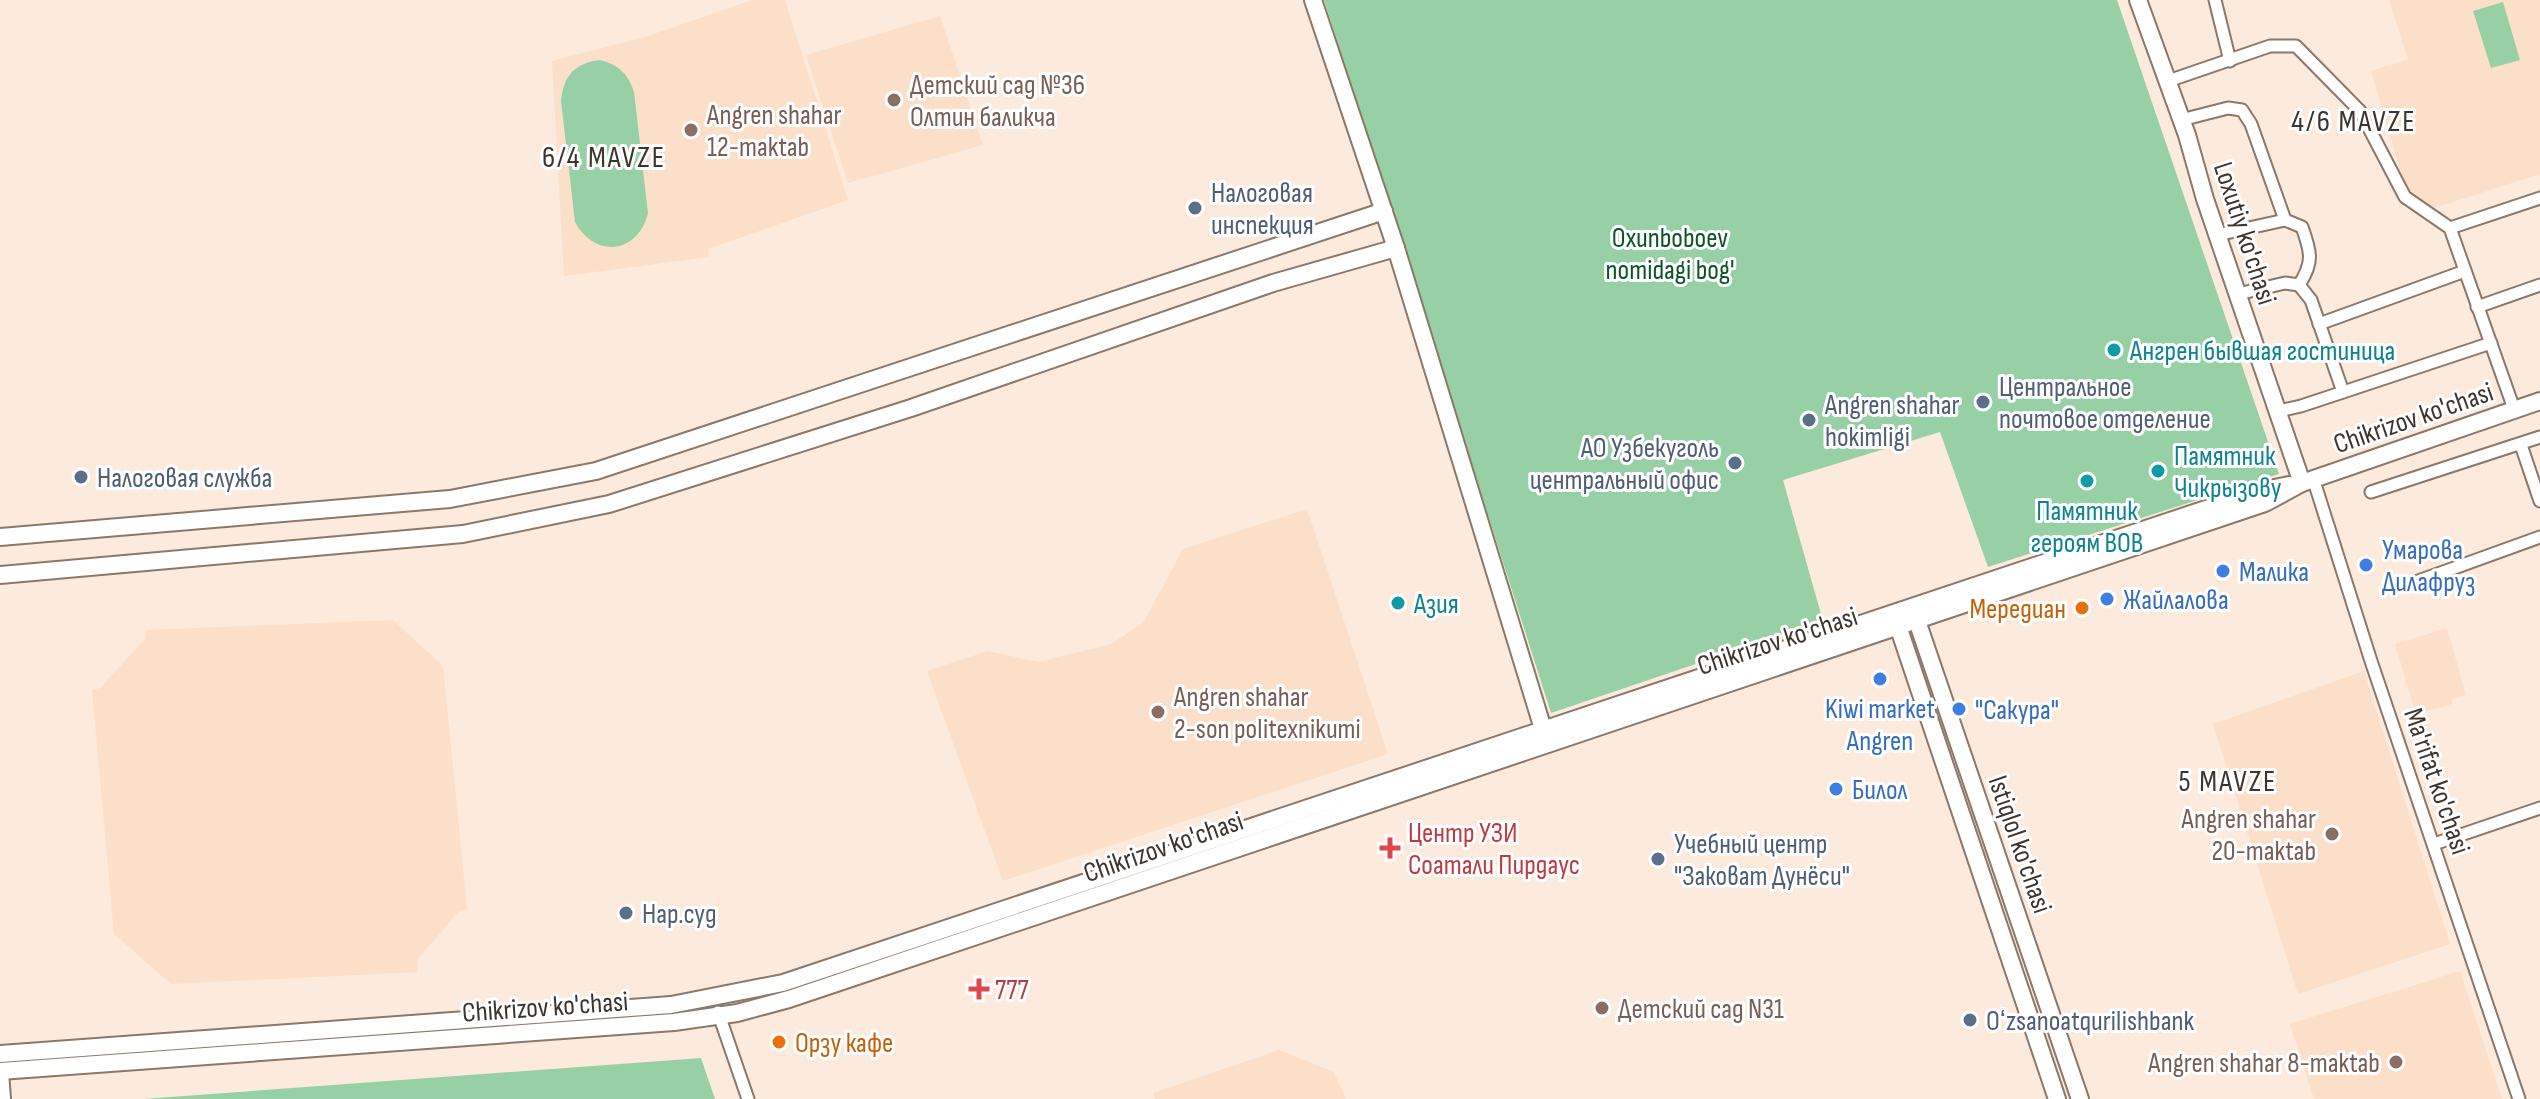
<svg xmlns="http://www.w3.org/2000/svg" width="2540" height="1099" font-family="'Sofia Sans Condensed',sans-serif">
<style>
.built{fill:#fbdfc8}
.green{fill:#98d0a6}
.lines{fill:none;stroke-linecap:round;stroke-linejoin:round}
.street-casing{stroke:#8b7868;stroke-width:15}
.secondary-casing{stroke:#8b7868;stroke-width:20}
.street{stroke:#fff;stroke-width:11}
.secondary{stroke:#fff;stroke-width:16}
.education-dot{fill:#8d6e63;stroke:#fff;stroke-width:3}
.service-dot{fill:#5c6f8a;stroke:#fff;stroke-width:3}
.culture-dot{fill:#0f9aa8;stroke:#fff;stroke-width:3}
.shop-dot{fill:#3f7fe0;stroke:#fff;stroke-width:3}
.food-dot{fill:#e8710a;stroke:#fff;stroke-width:3}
.health-dot{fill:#e0444e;stroke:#fff;stroke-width:3}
.labels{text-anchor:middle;stroke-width:6;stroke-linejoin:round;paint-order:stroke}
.education-label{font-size:28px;fill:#785e54;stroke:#fff;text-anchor:start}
.service-label{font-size:28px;fill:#4e5e75;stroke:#fff;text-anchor:start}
.street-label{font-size:28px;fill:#3d342d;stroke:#fff}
.park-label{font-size:28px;fill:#0c5329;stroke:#fff}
.culture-label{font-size:28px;fill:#0d838f;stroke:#fff;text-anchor:start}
.shop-label{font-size:28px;fill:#366cbe;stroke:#fff;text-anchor:start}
.food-label{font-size:28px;fill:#c56008;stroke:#fff;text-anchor:end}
.health-label{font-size:28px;fill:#be3a42;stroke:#fff;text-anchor:start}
.neighbourhood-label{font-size:30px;letter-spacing:2px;fill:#3d342d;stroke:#fff}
</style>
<rect width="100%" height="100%" fill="#fceadc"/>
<g class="built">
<path d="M752 0H785L848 200 708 249 709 257 564 276 552 61 645 37Z"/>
<path d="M2389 0H2540V174L2434 208 2406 190 2371 71 2408 59Z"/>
<path d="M940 16 983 145 848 183 806 55Z"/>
<path d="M1307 509 1388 754 1003 881 927 671 988 651 1038 662 1111 644 1143 623 1183 549Z"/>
<path d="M393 620 443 666 467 909 459 911 417 960 418 972 171 984 114 934 92 690 100 688 145 639 146 630Z"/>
<path d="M2447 628 2466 695 2452 699V704L2416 714 2395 644Z"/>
<path d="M2364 671 2450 944 2298 994 2213 724Z"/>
<path d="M2460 971 2502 1099H2314L2290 1024Z"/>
<path d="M1279 1050 1334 1072 1346 1099H1155L1153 1093Z"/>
</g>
<g class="green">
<path d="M1324 0H2117L2279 474 1988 567 1940 432 1783 480 1823 621 1551 713Z"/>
<path d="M2503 2 2520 60 2491 68 2473 11Z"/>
<path d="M600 60C619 65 628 74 634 92L648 213C638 254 595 259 575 222L561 101C563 76 575 63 600 60Z"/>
<path d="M701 1058 715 1099H143Z"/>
</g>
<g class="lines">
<defs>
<g id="street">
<path d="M2215 0 2230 61"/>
<path d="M2168 81 2270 46H2296L2360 111 2405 197 2450 228 2514 409"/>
<path d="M2181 120 2228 108 2242 110 2251 124 2285 220"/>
<path d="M2450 228 2540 198"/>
<path d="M2217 235 2285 220 2302 227C2311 252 2314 262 2299 285"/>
<path d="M2238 294 2285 283 2299 285 2311 300 2343 392"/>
<path d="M2477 307 2540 285"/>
<path d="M2319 324 2465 271"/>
<path d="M2279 411 2301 406 2491 343"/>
<path d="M2521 445 2540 501"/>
<path d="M2313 478 2371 661 2519 1099"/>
<path d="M2371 492 2540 437"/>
<path d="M2410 584 2540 537"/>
<path d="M2434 844 2540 808"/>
<path d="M718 1012 748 1099"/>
</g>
<g id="secondary">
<path d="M1313 0 1396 248 1543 729"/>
<path d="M2138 0 2187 135 2205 199 2302 483"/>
<path d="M0 537 450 499 596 471 1384 211"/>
<path d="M0 575 463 534 609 504 911 408 1273 283 1396 248"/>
<path d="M1914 612 2080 1099"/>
<path d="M1895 617 2057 1099"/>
<path d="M0 1054 671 1005 783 983 2260 491 2289 485"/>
<path d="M0 1071 674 1022 737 1013 789 999 2265 503 2302 483 2540 401"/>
<path d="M0 1072 2 1099"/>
</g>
</defs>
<use href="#street" class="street-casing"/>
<use href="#secondary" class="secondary-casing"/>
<use href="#street" class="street"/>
<use href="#secondary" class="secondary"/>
</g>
<g class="education-dot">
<circle cx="894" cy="100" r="8"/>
<circle cx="691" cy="130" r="8"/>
<circle cx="1158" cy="712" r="8"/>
<circle cx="2332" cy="834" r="8"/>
<circle cx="1602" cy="1008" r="8"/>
<circle cx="2396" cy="1062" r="8"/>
</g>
<g class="service-dot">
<circle cx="1195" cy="208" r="8"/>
<circle cx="1983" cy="402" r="8"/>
<circle cx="1809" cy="420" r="8"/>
<circle cx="1735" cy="463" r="8"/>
<circle cx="81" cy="477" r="8"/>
<circle cx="1658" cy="859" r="8"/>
<circle cx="626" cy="913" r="8"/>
<circle cx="1970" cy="1020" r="8"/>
</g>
<g class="culture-dot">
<circle cx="2114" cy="350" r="8"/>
<circle cx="2158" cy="471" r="8"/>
<circle cx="2087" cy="481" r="8"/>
<circle cx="1398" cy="603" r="8"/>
</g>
<g class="shop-dot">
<circle cx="2366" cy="565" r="8"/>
<circle cx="2223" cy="571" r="8"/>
<circle cx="2107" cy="599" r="8"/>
<circle cx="1880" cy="679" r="8"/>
<circle cx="1959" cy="709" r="8"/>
<circle cx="1836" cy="789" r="8"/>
</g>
<g class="food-dot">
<circle cx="2082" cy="608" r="8"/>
<circle cx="779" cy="1042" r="8"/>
</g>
<g class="health-dot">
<path d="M1386 836h8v8h8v8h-8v8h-8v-8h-8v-8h8z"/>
<path d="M975 977h8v8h8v8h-8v8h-8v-8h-8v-8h8z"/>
</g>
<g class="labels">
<g class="education-label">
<text x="910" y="94">Детский сад №36<tspan x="910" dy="32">Олтин баликча</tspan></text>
<text x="707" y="124">Angren shahar<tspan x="707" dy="32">12-maktab</tspan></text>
<text x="1174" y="706">Angren shahar<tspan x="1174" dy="32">2-son politexnikumi</tspan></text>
<text x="2316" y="828" text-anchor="end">Angren shahar<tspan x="2316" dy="32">20-maktab</tspan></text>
<text x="1618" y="1018">Детский сад N31</text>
<text x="2380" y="1072" text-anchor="end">Angren shahar 8-maktab</text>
</g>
<g class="service-label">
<text x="1211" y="202">Налоговая<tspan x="1211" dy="32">инспекция</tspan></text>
<text x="1999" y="396">Центральное<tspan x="1999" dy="32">почтовое отделение</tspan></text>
<text x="1825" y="414">Angren shahar<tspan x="1825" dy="32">hokimligi</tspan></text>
<text x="1719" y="457" text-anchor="end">АО Узбекуголь<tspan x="1719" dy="32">центральный офис</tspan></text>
<text x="97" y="487">Налоговая служба</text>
<text x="1674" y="853">Учебный центр<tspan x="1674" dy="32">"Заковат Дунёси"</tspan></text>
<text x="642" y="923">Нар.суд</text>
<text x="1986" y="1030">Oʻzsanoatqurilishbank</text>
</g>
<g class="street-label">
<text transform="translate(2246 233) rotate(72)" y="10">Loxutiy ko'chasi</text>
<text transform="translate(2413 417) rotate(-19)" y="10">Chikrizov ko'chasi</text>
<text transform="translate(1777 640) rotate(-18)" y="10">Chikrizov ko'chasi</text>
<text transform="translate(2438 781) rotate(71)" y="10">Ma'rifat ko'chasi</text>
<text transform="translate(2021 844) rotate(71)" y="10">Istiqlol ko'chasi</text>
<text transform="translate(1163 846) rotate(-19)" y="10">Chikrizov ko'chasi</text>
<text transform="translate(545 1006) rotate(-4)" y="10">Chikrizov ko'chasi</text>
</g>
<g class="park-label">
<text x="1670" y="247">Oxunboboev<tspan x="1670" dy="32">nomidagi bog'</tspan></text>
</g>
<g class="culture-label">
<text x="2130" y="360">Ангрен бывшая гостиница</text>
<text x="2174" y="465">Памятник<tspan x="2174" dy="32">Чикрызову</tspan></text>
<text x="2087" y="520" text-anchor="middle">Памятник<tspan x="2087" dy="32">героям ВОВ</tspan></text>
<text x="1414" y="613">Азия</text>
</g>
<g class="shop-label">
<text x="2382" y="559">Умарова<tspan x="2382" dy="32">Дилафруз</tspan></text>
<text x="2239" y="581">Малика</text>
<text x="2123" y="609">Жайлалова</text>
<text x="1880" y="718" text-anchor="middle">Kiwi market<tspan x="1880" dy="32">Angren</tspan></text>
<text x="1975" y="719">"Сакура"</text>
<text x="1852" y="799">Билол</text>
</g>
<g class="food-label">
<text x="2066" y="618">Мередиан</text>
<text x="795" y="1052" text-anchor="start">Орзу кафе</text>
</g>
<g class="health-label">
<text x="1408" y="842">Центр УЗИ<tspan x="1408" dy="32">Соатали Пирдаус</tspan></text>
<text x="995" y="999">777</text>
</g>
<g class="neighbourhood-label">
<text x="2354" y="131">4/6 MAVZE</text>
<text x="604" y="167">6/4 MAVZE</text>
<text x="2228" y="791">5 MAVZE</text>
</g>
</g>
</svg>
